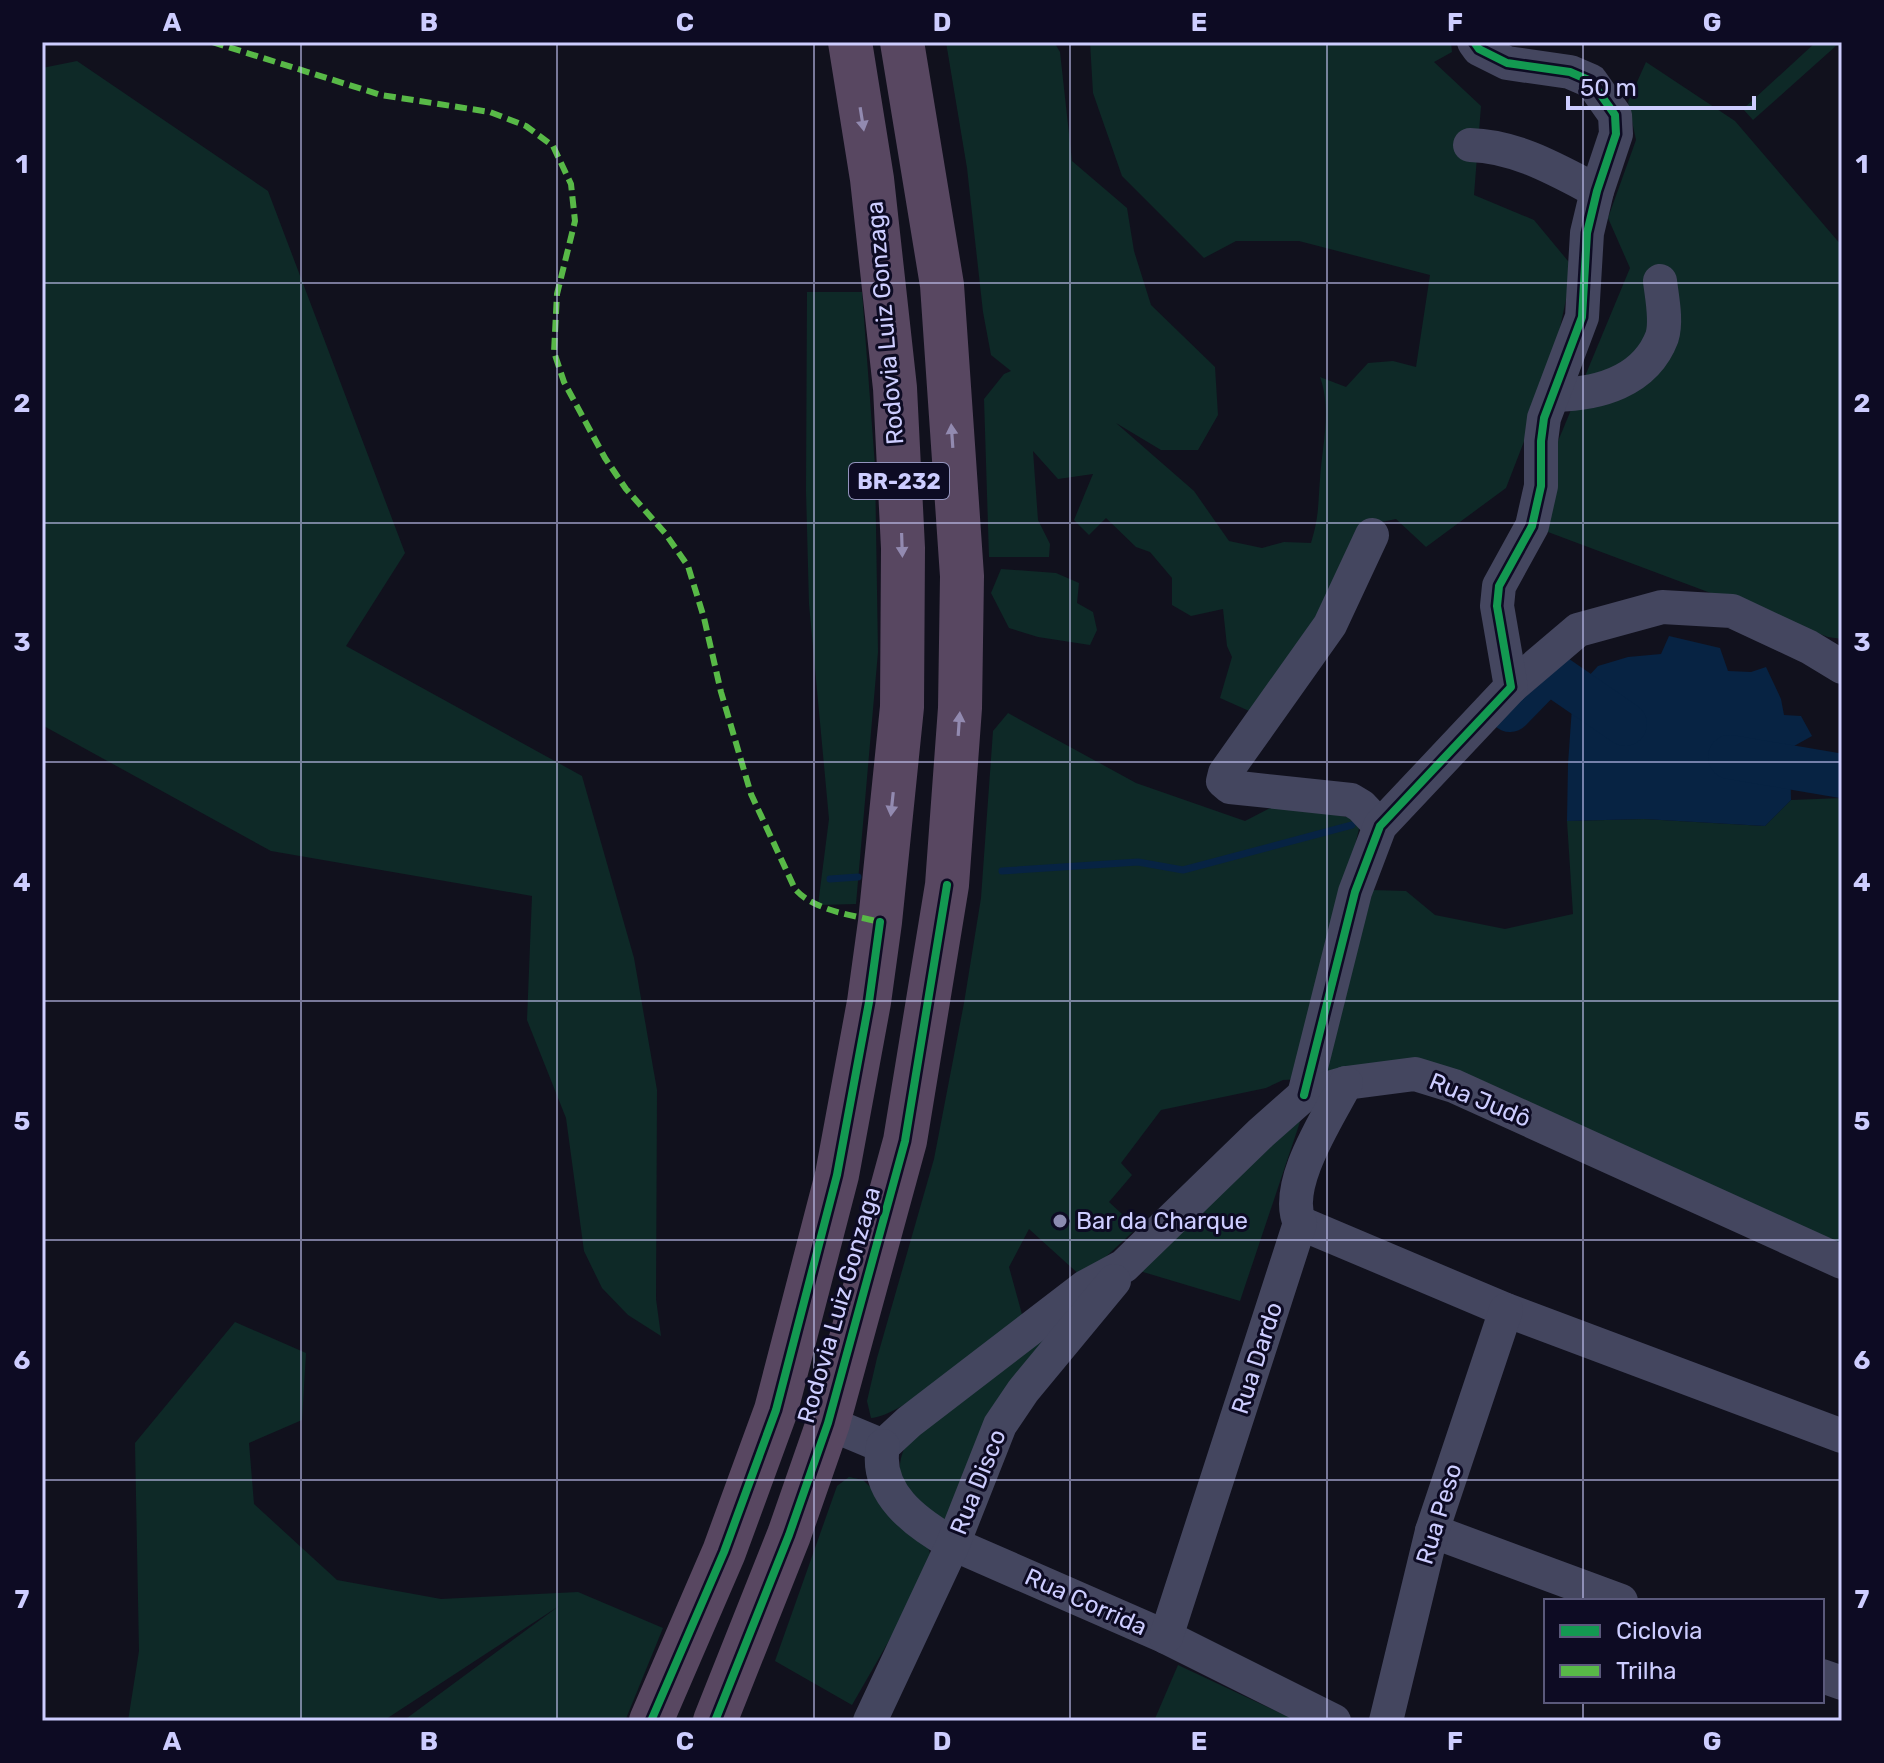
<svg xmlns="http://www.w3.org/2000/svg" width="1884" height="1763" font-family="Rubik,sans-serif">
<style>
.green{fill:#0e2927}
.water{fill:#072343}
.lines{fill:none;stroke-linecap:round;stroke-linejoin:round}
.stream{stroke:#072343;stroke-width:7}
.river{stroke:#072343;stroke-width:44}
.minor{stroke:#44465f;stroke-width:34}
.highway{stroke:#584761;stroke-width:44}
.quiet{stroke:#58b947;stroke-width:6;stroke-dasharray:12 6;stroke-linecap:butt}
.cycleway-casing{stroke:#0d0b23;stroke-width:13}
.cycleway{stroke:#139951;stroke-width:8}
.oneway{fill:#928ab0}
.grid{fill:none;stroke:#cdcdff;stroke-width:2;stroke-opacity:0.55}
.poi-dot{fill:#8b8bb0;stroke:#0d0b23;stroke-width:3}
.labels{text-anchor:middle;stroke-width:6;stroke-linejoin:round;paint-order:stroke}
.shield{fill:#0d0b23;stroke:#9393bd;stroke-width:2}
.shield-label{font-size:22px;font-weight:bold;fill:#cdcdff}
.street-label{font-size:24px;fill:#cdcdff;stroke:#0d0b23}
.poi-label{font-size:24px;fill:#cdcdff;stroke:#0d0b23;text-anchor:start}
.neatline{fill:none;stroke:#cdcdff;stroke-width:3}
.grid-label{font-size:26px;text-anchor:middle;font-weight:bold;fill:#cdcdff}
</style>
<rect width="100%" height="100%" fill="#11111d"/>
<g class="green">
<path d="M946 42H1054L1060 52 1072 161 1127 208 1134 251 1151 305 1215 367 1218 415 1198 450H1161L1116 423 1194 491 1229 541 1262 548 1284 542 1311 543C1319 517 1318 505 1320 479 1322 446 1332 410 1320 377L1346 387 1368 363 1393 361 1416 367 1430 275 1299 241H1236L1204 258 1122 176 1093 93 1090 42H1451L1452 52 1434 62 1481 106 1474 195 1534 220 1573 267 1550 374 1506 488 1426 547 1396 519 1367 525 1331 609 1256 714 1220 698 1232 657 1227 646 1223 609 1191 616 1172 605V578L1150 552 1136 547 1106 518 1089 535 1074 520 1093 474 1058 479 1033 451 1038 520 1050 544 1049 557H989L984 399 1004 374 1011 371 991 355 983 312 967 168Z"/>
<path d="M1816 42H1842V50L1837 45 1753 120 1743 109Z"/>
<path d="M77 61 268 191 405 553 346 646 582 776 634 958 657 1090 656 1299 661 1336 628 1315 602 1288 584 1251 566 1118 527 1020 532 896 271 851 42 725V68Z"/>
<path d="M1646 62 1735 121 1842 246V639L1828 637 1524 523 1630 268 1608 218 1636 140 1628 102Z"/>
<path d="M807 292H862L875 466 878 652 856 904 818 905 829 819 809 604 806 491Z"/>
<path d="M1001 569 1056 573 1079 583 1077 603 1093 612 1097 630 1090 645 1038 637 1009 628 991 593Z"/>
<path d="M1008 713 1136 783 1245 821 1280 803 1361 820 1301 1079 1283 1080 1266 1088 1161 1110 1121 1163 1132 1175 1109 1202 1137 1228 1083 1278 1029 1229 1009 1267 1023 1318C994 1339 902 1417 871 1418L867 1401 877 1358 934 1159 964 1003 981 898 993 731Z"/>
<path d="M1842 798V1255L1419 1064 1316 1078 1371 890 1406 891 1435 915 1505 929 1573 914 1567 821 1644 819 1765 826 1791 800Z"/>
<path d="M1307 1101 1240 1301 1133 1269Z"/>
<path d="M1096 1294 956 1524C921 1520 888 1486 904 1449 908 1440 918 1432 924 1425Z"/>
<path d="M235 1322 306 1353 302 1420 249 1443 254 1504 337 1580 441 1599 578 1592 663 1628 625 1721H403L559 1606 383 1721H128L139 1651 135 1443Z"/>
<path d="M849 1477 863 1480 927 1543 933 1564 852 1705 775 1661 837 1486Z"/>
<path d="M1178 1665 1297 1721H1154Z"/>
</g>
<path class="water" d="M1669 636 1720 648 1728 671 1751 672 1766 667 1781 699 1784 715 1801 716 1812 736 1794 746 1790 762 1791 800 1765 826 1644 819 1567 821 1568 764 1573 693 1598 666 1628 657 1661 654Z"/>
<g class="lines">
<g class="stream">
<path d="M1002 871 1138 862 1183 870 1352 825"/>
<path d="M830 879 858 877"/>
</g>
<g class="river">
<path d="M1510 710 1548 671 1625 724"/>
<path d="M1730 757 1842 776"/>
</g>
<g class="minor">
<path d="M1470 145C1516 146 1557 170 1597 191"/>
<path d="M1555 395C1598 394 1645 382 1662 337 1667 321 1662 298 1660 281"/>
<path d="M1372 535 1330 625 1225 773 1223 781 1230 787 1351 800 1361 806 1380 826"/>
<path d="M1511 687 1578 630 1662 607 1732 611 1809 647 1842 667"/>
<path d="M1304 1095 1355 892 1380 826 1511 687 1497 606 1499 586 1532 526 1541 486V441L1544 418 1582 317 1587 233 1597 191 1616 134 1615 115 1591 81 1570 72 1507 63 1479 49 1474 42"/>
<path d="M1300 1223 1506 1310 1842 1436"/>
<path d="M828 1423 883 1446"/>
<path d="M883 1446 909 1422 1085 1287 1124 1266 1261 1133 1304 1095 1346 1083 1415 1074 1454 1086 1842 1262"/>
<path d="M883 1446C874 1493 916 1523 953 1544L1166 1637 1334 1721"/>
<path d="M1432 1531 1621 1601"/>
<path d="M1166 1637 1300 1223C1282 1186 1329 1116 1346 1083"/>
<path d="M1822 1676 1842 1683"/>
<path d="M870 1721 953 1544 1000 1425 1023 1391 1114 1281"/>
<path d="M1386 1721 1432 1531 1506 1310"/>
</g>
<g class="highway">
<path d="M651 1721 724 1552 776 1410 837 1175 869 1002 880 922 902 707 903 548 895 388 872 179 850 42"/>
<path d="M715 1721 789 1535 828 1423 905 1141 947 885 960 708 962 576 942 285 902 42"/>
</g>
<path class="quiet" d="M212 42 381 95 490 112 526 126 553 146 571 184 575 221 557 294 554 352 564 382 605 458 626 489 665 533 688 566 704 618 721 692 751 794 795 889C814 911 853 915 880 922"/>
<defs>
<g id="cycleway">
<path d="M1304 1095 1355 892 1380 826 1511 687 1497 606 1499 586 1532 526 1541 486V441L1544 418 1582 317 1587 233 1597 191 1616 134 1615 115 1591 81 1570 72 1507 63 1479 49 1474 42"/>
<path d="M651 1721 724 1552 776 1410 837 1175 869 1002 880 922"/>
<path d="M715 1721 789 1535 828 1423 905 1141 947 885"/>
</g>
</defs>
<use href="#cycleway" class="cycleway-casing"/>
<use href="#cycleway" class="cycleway"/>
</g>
<defs><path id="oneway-solid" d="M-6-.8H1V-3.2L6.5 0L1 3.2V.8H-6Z" transform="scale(2)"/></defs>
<g class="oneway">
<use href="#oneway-solid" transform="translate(862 119) rotate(81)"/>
<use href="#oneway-solid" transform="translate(952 436) rotate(-94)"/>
<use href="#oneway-solid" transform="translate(902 545) rotate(88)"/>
<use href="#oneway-solid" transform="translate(959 724) rotate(-86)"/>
<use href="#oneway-solid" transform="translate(892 804) rotate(96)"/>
</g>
<path class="grid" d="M301 42V1721M557 42V1721M814 42V1721M1070 42V1721M1327 42V1721M1583 42V1601M42 283H1842M42 523H1842M42 762H1842M42 1001H1842M42 1240H1842M42 1480H1842M1583 1701V1721"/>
<circle class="poi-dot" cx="1060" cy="1221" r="8"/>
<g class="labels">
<rect class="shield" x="849" y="463" width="100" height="36" rx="6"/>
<g class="shield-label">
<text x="899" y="489">BR-232</text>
</g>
<g class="street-label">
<text transform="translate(885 323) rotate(-95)" y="8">Rodovia Luiz Gonzaga</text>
<text transform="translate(1480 1100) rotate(22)" y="8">Rua Judô</text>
<text transform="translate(839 1305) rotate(-74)" y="8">Rodovia Luiz Gonzaga</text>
<text transform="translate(1257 1358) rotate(-72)" y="8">Rua Dardo</text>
<text transform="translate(978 1482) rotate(-68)" y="8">Rua Disco</text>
<text transform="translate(1439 1514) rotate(-73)" y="8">Rua Peso</text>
<text transform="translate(1086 1602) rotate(24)" y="8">Rua Corrida</text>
</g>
<g class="poi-label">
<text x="1076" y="1229">Bar da Charque</text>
</g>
</g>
<rect width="1884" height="1763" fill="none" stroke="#0d0b23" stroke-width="88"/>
<rect x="1544" y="1599" width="280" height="104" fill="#0d0b23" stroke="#5a597b" stroke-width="2"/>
<rect x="1560" y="1625" width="40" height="12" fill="#139951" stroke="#5a597b" stroke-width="2"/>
<text x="1616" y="1639" font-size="24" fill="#cdcdff">Ciclovia</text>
<rect x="1560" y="1665" width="40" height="12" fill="#58b947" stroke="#5a597b" stroke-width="2"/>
<text x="1616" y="1679" font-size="24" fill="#cdcdff">Trilha</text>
<path d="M1568 96v12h186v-12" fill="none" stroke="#cdcdff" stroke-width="4"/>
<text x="1580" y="96" font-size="24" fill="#cdcdff" stroke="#0d0b23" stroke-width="6" paint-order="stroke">50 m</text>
<rect x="44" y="44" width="1796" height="1675" class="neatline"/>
<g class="grid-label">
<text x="172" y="31">A</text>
<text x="429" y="31">B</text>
<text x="685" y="31">C</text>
<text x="942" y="31">D</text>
<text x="1199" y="31">E</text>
<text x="1455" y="31">F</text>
<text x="1712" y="31">G</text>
<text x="22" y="173">1</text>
<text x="1862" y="173">1</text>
<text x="22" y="412">2</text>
<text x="1862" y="412">2</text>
<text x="22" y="651">3</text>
<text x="1862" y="651">3</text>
<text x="22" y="891">4</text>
<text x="1862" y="891">4</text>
<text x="22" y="1130">5</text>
<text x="1862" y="1130">5</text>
<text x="22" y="1369">6</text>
<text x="1862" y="1369">6</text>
<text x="22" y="1608">7</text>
<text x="1862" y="1608">7</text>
<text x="172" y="1750">A</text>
<text x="429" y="1750">B</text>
<text x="685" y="1750">C</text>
<text x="942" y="1750">D</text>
<text x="1199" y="1750">E</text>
<text x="1455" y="1750">F</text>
<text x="1712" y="1750">G</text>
</g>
</svg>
